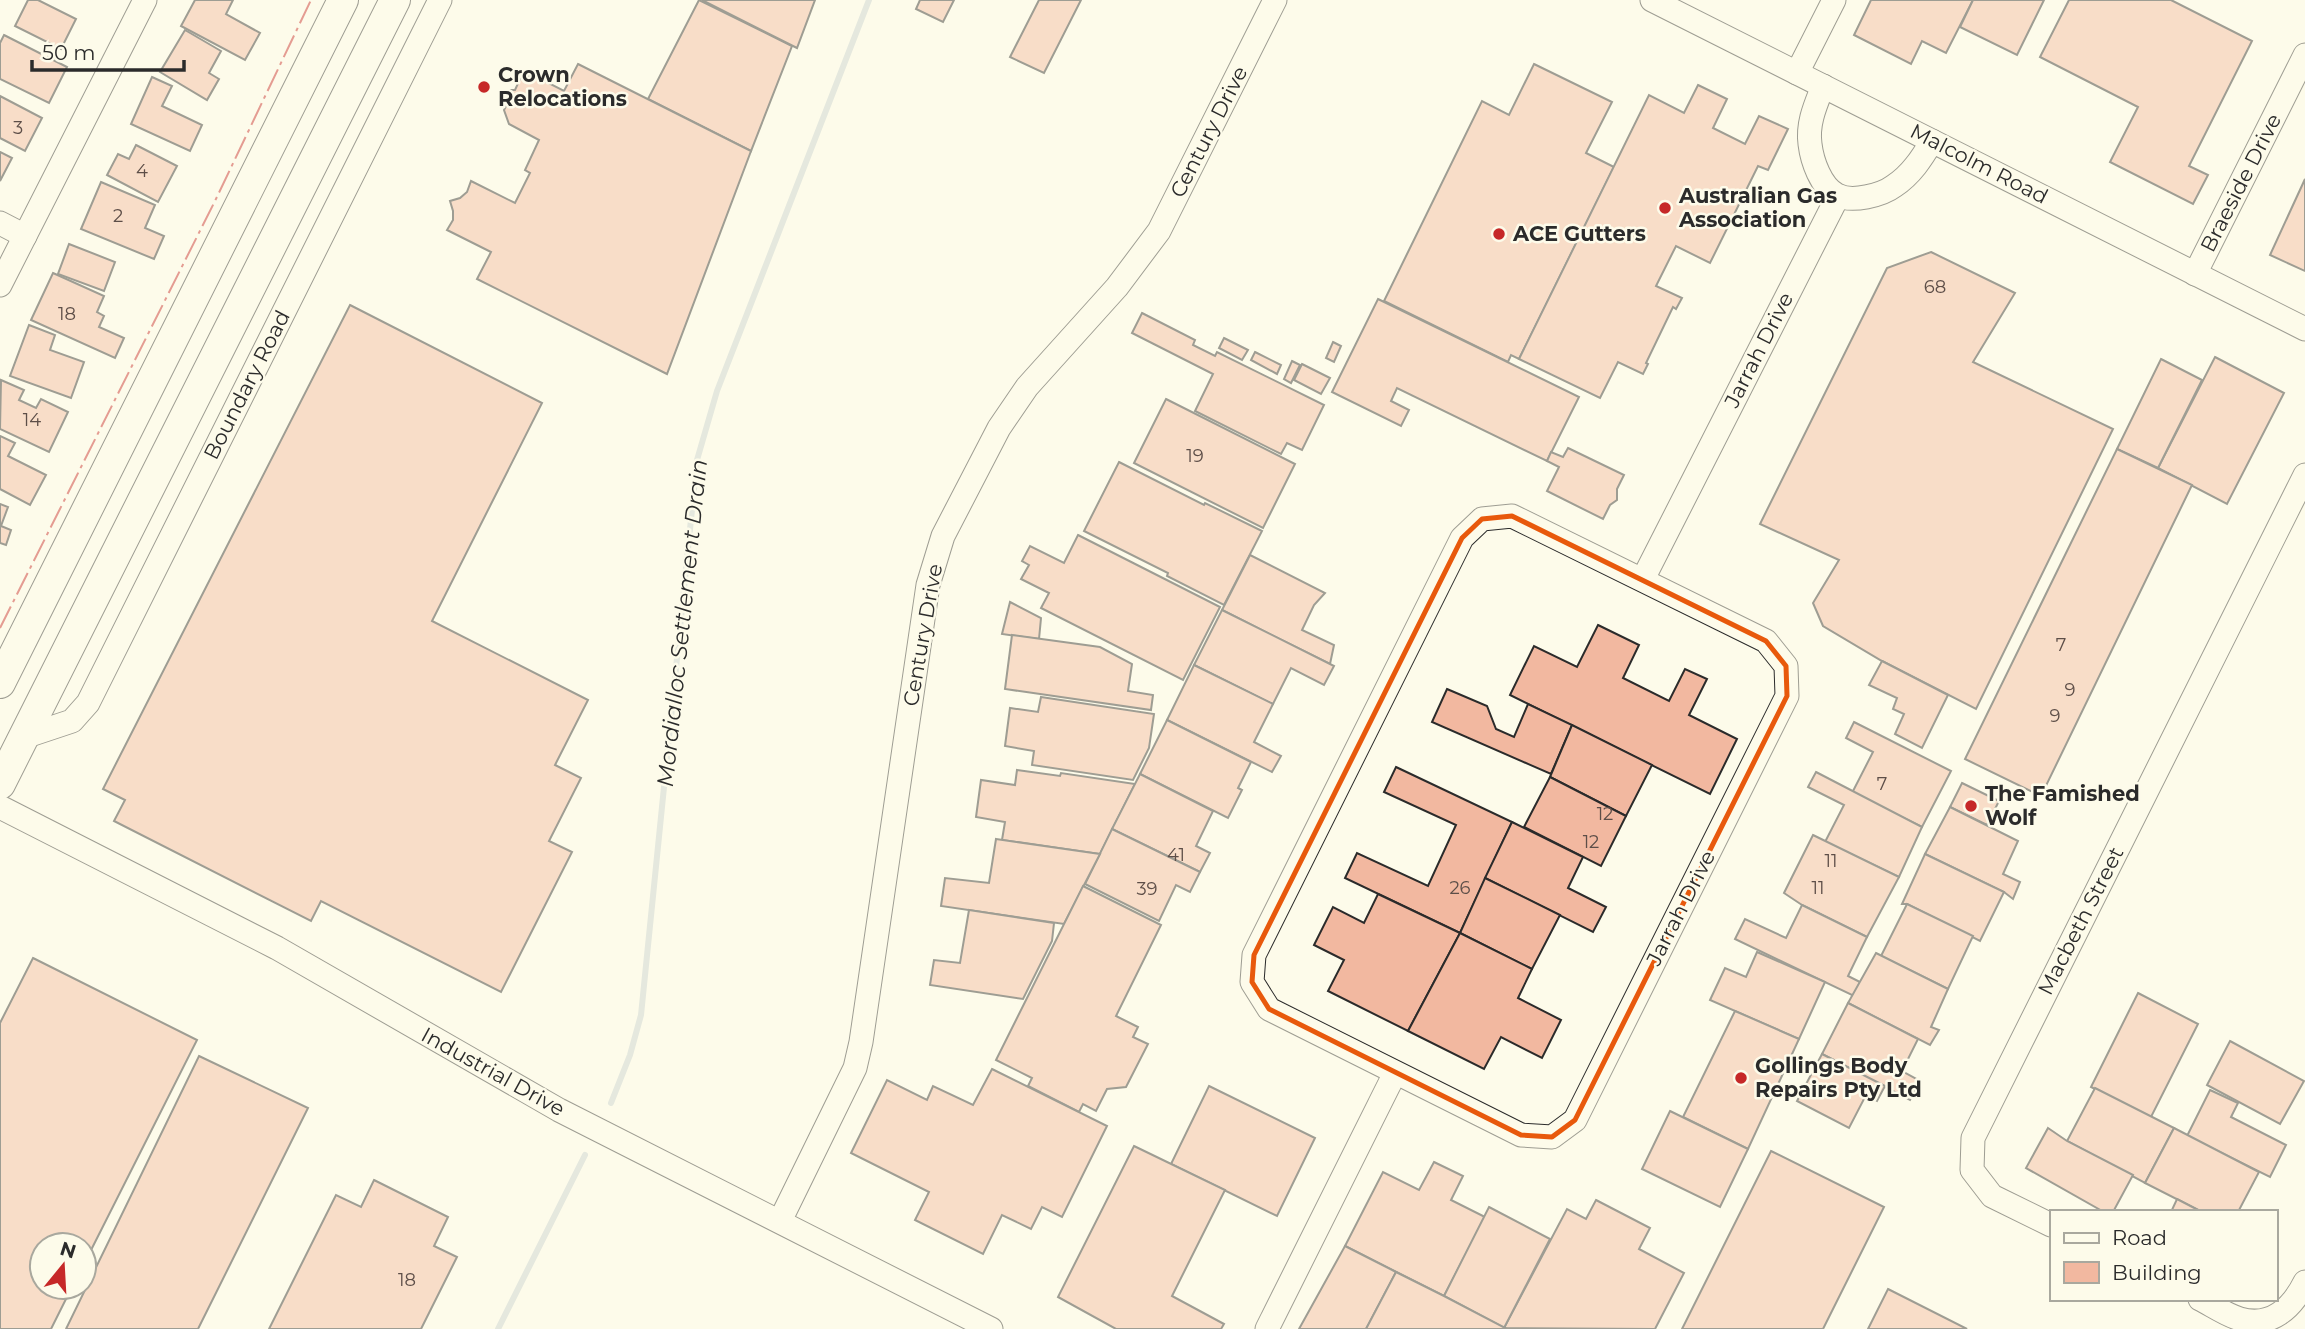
<svg xmlns="http://www.w3.org/2000/svg" width="2305" height="1329" font-family="Montserrat,sans-serif">
<style>
.lines{fill:none;stroke-linecap:round;stroke-linejoin:round}
.stream{stroke:#c7d0d0;stroke-width:6}
.building{fill:#f2b8a0;stroke:#2b2b2b;stroke-width:2}
.minor-casing{stroke:#2b2b2b;stroke-width:25}
.major-casing{stroke:#2b2b2b;stroke-width:32}
.minor{stroke:#fdfbea;stroke-width:23}
.major{stroke:#fdfbea;stroke-width:30}
.power{stroke:#c62828;stroke-width:2;stroke-dasharray:24 5 3.5 5;stroke-linecap:butt}
.marked{fill:none;stroke:#e8590c;stroke-width:5;stroke-linejoin:round}
.poi-dot{fill:#c62828;stroke:#fdfbea;stroke-width:2.5}
.labels{text-anchor:middle;stroke-width:5;stroke-linejoin:round;paint-order:stroke}
.number-label{font-size:18px;fill:#5d4e48}
.poi-label{font-size:21px;font-weight:bold;fill:#2b2b2b;stroke:#fdfbea;text-anchor:start}
.street-label{font-size:21px;fill:#2b2b2b;stroke:#fdfbea}
.water-label{font-size:23px;font-style:italic;fill:#2b2b2b;stroke:#fdfbea}
</style>
<rect width="100%" height="100%" fill="#fdfbea"/>
<g class="lines">
<g class="stream">
<path d="M611 1103 630 1055 641 1015 697 460 717 391 869 0"/>
<path d="M498 1329 585 1155"/>
</g>
</g>
<g class="building">
<path d="M28 0H38L76 19 61 49 15 26Z"/>
<path d="M195 0H233L226 14 260 33 245 60 181 26Z"/>
<path d="M699 0 792 46 751 151 648 99Z"/>
<path d="M702 0H815L797 48Z"/>
<path d="M920 0H954L943 22 916 9Z"/>
<path d="M1039 0H1081L1044 73 1010 57Z"/>
<path d="M1871 0H1973L1946 53 1922 41 1911 64 1854 35Z"/>
<path d="M1973 0H2044L2017 55 1960 27Z"/>
<path d="M2069 0H2171L2252 41 2189 166 2208 175 2193 204 2110 162 2138 107 2040 57Z"/>
<path d="M185 30 221 51 209 73 219 79 207 100 160 72Z"/>
<path d="M4 35 67 67 49 103 0 79V43Z"/>
<path d="M578 64 751 151 667 374 477 279 491 252 447 230 453 220V211L450 201 460 198 467 192 471 181 515 203 530 173 525 170 539 140 509 124 504 110 509 100 505 94 507 90H515L520 79 533 75 564 91Z"/>
<path d="M1534 64 1612 102 1586 153 1614 167 1519 359 1511 355 1508 362 1384 301 1482 101 1509 115Z"/>
<path d="M152 77 172 86 162 106 202 125 190 151 131 124Z"/>
<path d="M1698 85 1727 99 1713 128 1745 144 1759 116 1788 129 1768 170 1758 166 1710 263 1676 246 1656 286 1682 298 1676 309 1673 307 1646 363 1648 364 1643 374 1618 362 1600 398 1519 359 1649 95 1684 113Z"/>
<path d="M0 96 42 118 25 151 0 138Z"/>
<path d="M136 145 177 166 158 202 107 175 118 154 129 159Z"/>
<path d="M0 152 12 158 0 181Z"/>
<path d="M2305 179V271L2270 255Z"/>
<path d="M101 182 155 205 145 228 164 236 154 259 81 229Z"/>
<path d="M69 244 115 262 104 291 58 274Z"/>
<path d="M1931 252 2015 293 1973 362 2113 429 1976 709 1882 661 1823 626 1813 603 1839 560 1760 524 1887 268Z"/>
<path d="M53 273 104 296 97 312 104 316 99 327 124 338 115 358 31 320Z"/>
<path d="M1378 299 1579 397 1547 461 1397 388 1391 401 1409 410 1401 426 1332 392Z"/>
<path d="M350 305 542 403 432 621 588 700 555 765 581 778 549 841 572 852 501 992 321 901 311 921 114 821 125 800 103 789Z"/>
<path d="M1142 313 1195 340 1193 345 1215 356 1217 352 1324 405 1302 450 1287 443 1281 454 1195 411 1213 374 1132 333Z"/>
<path d="M29 325 55 335 50 350 84 362 71 398 10 376Z"/>
<path d="M1224 338 1248 350 1242 360 1219 348Z"/>
<path d="M1333 342 1341 346 1334 362 1326 358Z"/>
<path d="M1255 352 1281 365 1277 374 1251 360Z"/>
<path d="M2215 357 2284 393 2227 504 2158 468Z"/>
<path d="M2161 359 2202 380 2158 468 2117 449Z"/>
<path d="M1292 361 1300 365 1291 383 1284 379Z"/>
<path d="M1302 364 1330 378 1321 394 1294 380Z"/>
<path d="M1 380 24 390 19 400 36 408 41 399 68 412 49 452 0 429Z"/>
<path d="M1166 399 1295 464 1263 528 1134 463Z"/>
<path d="M0 436 15 443 8 456 46 475 30 505 0 489Z"/>
<path d="M1568 448 1624 475 1617 489V500L1610 505 1603 519 1547 491 1559 467 1547 461 1551 452 1563 457Z"/>
<path d="M2117 449 2192 485 2041 796 1965 759Z"/>
<path d="M1119 462 1204 505 1205 503 1262 531 1224 605 1167 576 1168 573 1084 531Z"/>
<path d="M0 504 8 507 1 526 11 530 6 545 0 543Z"/>
<path d="M1078 535 1220 607 1183 680 1041 608 1049 593 1021 579 1029 565 1022 561 1030 546 1064 563Z"/>
<path d="M1250 555 1325 593 1314 605 1302 630 1334 645 1330 664 1222 610Z"/>
<path d="M1010 602 1041 618 1039 639 1002 634Z"/>
<path d="M1222 610 1334 666 1324 685 1291 668 1273 704 1194 665Z"/>
<path d="M1598 625 1639 645 1623 678 1669 701 1685 669 1707 679 1689 715 1737 739 1710 794 1510 695 1534 646 1577 667Z"/>
<path d="M1012 635 1100 647 1132 664 1128 691 1153 695 1151 710 1005 689Z"/>
<path d="M1882 661 1948 695 1922 748 1895 734 1904 714 1893 709 1897 698 1869 685Z"/>
<path d="M1194 665 1273 704 1254 742 1281 756 1272 772 1167 720Z"/>
<path d="M1447 689 1487 706 1496 729 1514 737 1528 704 1572 725 1551 774 1432 722Z"/>
<path d="M1041 697 1154 714 1149 748 1133 780 1032 765 1034 751 1005 746 1010 708 1038 712Z"/>
<path d="M1167 720 1251 762 1238 788 1242 790 1228 818 1140 774Z"/>
<path d="M1854 722 1951 771 1922 827 1852 793 1873 752 1846 738Z"/>
<path d="M1572 725 1652 765 1626 816 1550 777Z"/>
<path d="M1396 767 1512 822 1460 933 1345 878 1357 853 1428 886 1456 825 1384 792Z"/>
<path d="M1017 770 1060 776 1061 773 1135 784 1100 854 1002 840 1005 822 976 817 981 780 1015 785Z"/>
<path d="M1816 772 1922 827 1899 877 1825 842 1844 805 1808 787Z"/>
<path d="M1140 774 1213 811 1196 846 1210 853 1200 872 1112 829Z"/>
<path d="M1550 777 1626 816 1601 866 1524 827Z"/>
<path d="M1962 783 1999 801 1987 825 1950 807Z"/>
<path d="M1950 807 2018 841 2003 874 2020 882 2013 899 2004 892 1925 854Z"/>
<path d="M1512 822 1583 857 1568 888 1606 907 1593 932 1485 878Z"/>
<path d="M1112 829 1200 872 1190 892 1176 885 1159 921 1085 884Z"/>
<path d="M1813 835 1899 877 1867 937 1802 905 1784 893Z"/>
<path d="M996 839 1100 854 1064 924 941 906 945 878 989 883Z"/>
<path d="M1925 854 2004 892 1980 941 1907 904H1902Z"/>
<path d="M1485 878 1560 915 1532 969 1460 933Z"/>
<path d="M1083 886 1161 925 1116 1016 1138 1027 1133 1037 1148 1044 1126 1087 1107 1089 1096 1111 1083 1104 1079 1112 1028 1086 1032 1078 996 1060Z"/>
<path d="M1378 894 1460 933 1408 1031 1328 991 1344 960 1314 945 1333 907 1364 923Z"/>
<path d="M1907 904 1973 936 1948 989 1881 956Z"/>
<path d="M1802 905 1867 937 1848 976 1860 982 1854 996 1735 939 1745 919 1786 938Z"/>
<path d="M969 910 1054 923 1052 941 1023 999 930 985 934 960 960 963Z"/>
<path d="M1460 933 1532 969 1518 998 1561 1020 1542 1058 1501 1037 1484 1069 1408 1031Z"/>
<path d="M1757 952 1825 982 1799 1039 1710 1000 1725 968 1746 977Z"/>
<path d="M1876 953 1948 989 1931 1027 1939 1030 1930 1045 1848 1003Z"/>
<path d="M33 958 197 1040 84 1264V1245H42V1287H72L51 1329H0V1023Z"/>
<path d="M2138 993 2198 1024 2151 1117 2091 1087Z"/>
<path d="M1848 1003 1918 1039 1902 1071 1920 1081 1910 1100 1822 1054Z"/>
<path d="M1735 1011 1799 1039 1748 1149 1683 1117Z"/>
<path d="M2230 1041 2304 1081 2280 1124 2207 1085Z"/>
<path d="M1822 1054 1885 1086 1877 1101 1866 1095 1849 1128 1797 1101Z"/>
<path d="M199 1056 308 1108 198 1329H66Z"/>
<path d="M992 1069 1107 1126 1062 1217 1042 1207 1031 1229 1002 1215 983 1254 915 1220 929 1192 851 1153 887 1080 927 1100 933 1086 973 1105Z"/>
<path d="M1209 1086 1315 1138 1277 1216 1171 1164Z"/>
<path d="M2095 1088 2174 1128 2145 1183 2067 1141Z"/>
<path d="M2210 1090 2238 1103 2231 1117 2286 1145 2270 1177 2187 1136Z"/>
<path d="M1670 1111 1748 1149 1720 1207 1642 1169Z"/>
<path d="M2048 1128 2067 1141 2133 1175 2113 1212H2104L2026 1168Z"/>
<path d="M2174 1128 2259 1172 2238 1212H2202L2145 1183Z"/>
<path d="M1134 1146 1225 1190 1172 1296 1224 1324 1221 1329H1116L1058 1297Z"/>
<path d="M1771 1151 1884 1207 1823 1329H1682Z"/>
<path d="M1434 1162 1463 1176 1451 1200 1485 1217 1444 1296 1345 1246 1383 1172 1419 1190Z"/>
<path d="M374 1180 448 1217 434 1246 457 1257 421 1329H269L336 1195 361 1207Z"/>
<path d="M2177 1199 2202 1212H2171Z"/>
<path d="M1596 1200 1650 1228 1639 1249 1684 1273 1655 1329 1504 1328 1567 1209 1586 1219Z"/>
<path d="M1489 1207 1550 1239 1504 1328 1444 1296Z"/>
<path d="M1345 1246 1396 1272 1366 1329H1299Z"/>
<path d="M1396 1272 1444 1296 1507 1329H1366Z"/>
<path d="M1888 1289 1967 1329H1868Z"/>
</g>
<g class="lines">
<defs>
<g id="minor">
<path d="M1652 0 2305 329"/>
<path d="M1797 73 1834 0"/>
<path d="M1823 86C1816 104 1807 123 1810 144 1812 161 1821 187 1837 195 1852 203 1882 195 1894 186 1911 175 1922 158 1932 141"/>
<path d="M0 223 25 236"/>
<path d="M2195 274 2305 55"/>
<path d="M0 285 145 0"/>
<path d="M1512 516 1766 641 1786 666 1787 696 1575 1120 1552 1137 1521 1135 1269 1009 1252 982 1254 955 1462 538 1482 519Z"/>
<path d="M1643 579 1838 196"/>
<path d="M24 737 72 721 88 703 440 0"/>
<path d="M0 807 277 948 559 1110 991 1329"/>
<path d="M780 1221 855 1068 861 1042 928 585 943 536 999 428 1027 387 1117 287 1159 231 1275 0"/>
<path d="M2051 1225 1992 1196 1972 1170 1973 1138 2305 475"/>
<path d="M2200 1299C2212 1305 2226 1315 2240 1319 2271 1328 2292 1308 2305 1282"/>
<path d="M1267 1329 1395 1073"/>
</g>
<g id="major">
<path d="M0 683 343 0"/>
<path d="M0 784 395 0"/>
</g>
</defs>
<use href="#minor" class="minor-casing"/>
<use href="#major" class="major-casing"/>
<use href="#minor" class="minor"/>
<use href="#major" class="major"/>
<path class="power" d="M0 628 215 201 311 0"/>
</g>
<path d="M0 0H2305V1329H0ZM1512 516 1766 641 1786 666 1787 696 1575 1120 1552 1137 1521 1135 1269 1009 1252 982 1254 955 1462 538 1482 519Z" fill="#fdfbea" fill-opacity=".55" fill-rule="evenodd"/>
<path class="marked" d="M1512 516 1766 641 1786 666 1787 696 1575 1120 1552 1137 1521 1135 1269 1009 1252 982 1254 955 1462 538 1482 519Z"/>
<g class="poi-dot">
<circle cx="484" cy="87" r="7"/>
<circle cx="1665" cy="208" r="7"/>
<circle cx="1499" cy="234" r="7"/>
<circle cx="1971" cy="806" r="7"/>
<circle cx="1741" cy="1078" r="7"/>
</g>
<g class="labels">
<g class="number-label">
<text x="18" y="134">3</text>
<text x="142" y="177">4</text>
<text x="118" y="222">2</text>
<text x="1935" y="293">68</text>
<text x="67" y="320">18</text>
<text x="32" y="426">14</text>
<text x="1195" y="462">19</text>
<text x="2061" y="651">7</text>
<text x="2070" y="696">9</text>
<text x="2055" y="722">9</text>
<text x="1882" y="790">7</text>
<text x="1605" y="820">12</text>
<text x="1591" y="848">12</text>
<text x="1176" y="861">41</text>
<text x="1831" y="867">11</text>
<text x="1460" y="894">26</text>
<text x="1818" y="894">11</text>
<text x="1147" y="895">39</text>
<text x="407" y="1286">18</text>
</g>
<g class="poi-label">
<text x="498" y="82">Crown<tspan x="498" dy="24">Relocations</tspan></text>
<text x="1679" y="203">Australian Gas<tspan x="1679" dy="24">Association</tspan></text>
<text x="1513" y="241">ACE Gutters</text>
<text x="1985" y="801">The Famished<tspan x="1985" dy="24">Wolf</tspan></text>
<text x="1755" y="1073">Gollings Body<tspan x="1755" dy="24">Repairs Pty Ltd</tspan></text>
</g>
<g class="street-label">
<text transform="translate(1209 132) rotate(-63)" y="7">Century Drive</text>
<text transform="translate(1979 164) rotate(27)" y="7">Malcolm Road</text>
<text transform="translate(2241 183) rotate(-63)" y="7">Braeside Drive</text>
<text transform="translate(1759 350) rotate(-63)" y="7">Jarrah Drive</text>
<text transform="translate(247 385) rotate(-63)" y="7">Boundary Road</text>
<text transform="translate(923 635) rotate(-80)" y="7">Century Drive</text>
<text transform="translate(1681 908) rotate(-63)" y="7">Jarrah Drive</text>
<text transform="translate(2081 921) rotate(-63)" y="7">Macbeth Street</text>
<text transform="translate(493 1072) rotate(29)" y="7">Industrial Drive</text>
</g>
<g class="water-label">
<text transform="translate(682 623) rotate(-84)" y="8">Mordialloc Settlement Drain</text>
</g>
</g>
<rect x="2050" y="1210" width="228" height="91" fill="#fdfbea" stroke="#a9a89e" stroke-width="2"/>
<rect x="2064" y="1233" width="35" height="10" fill="#fdfbea" stroke="#a9a89e" stroke-width="2"/>
<text x="2112" y="1245" font-size="21" fill="#2b2b2b">Road</text>
<rect x="2064" y="1262" width="35" height="21" fill="#f2b8a0" stroke="#a9a89e" stroke-width="2"/>
<text x="2112" y="1280" font-size="21" fill="#2b2b2b">Building</text>
<g transform="translate(63 1266) rotate(18)"><circle r="33" fill="#fdfbea" stroke="#a9a89e" stroke-width="2"/>
<path d="M0-5L12 26L0 18L-12 26Z" fill="#c62828"/>
<text y="-10" font-size="19" font-weight="bold" text-anchor="middle" fill="#2b2b2b">N</text>
</g>
<path d="M32 60v10h152v-10" fill="none" stroke="#2b2b2b" stroke-width="3.5"/>
<text x="42" y="60" font-size="21" fill="#2b2b2b" stroke="#fdfbea" stroke-width="5" paint-order="stroke">50 m</text>
</svg>
